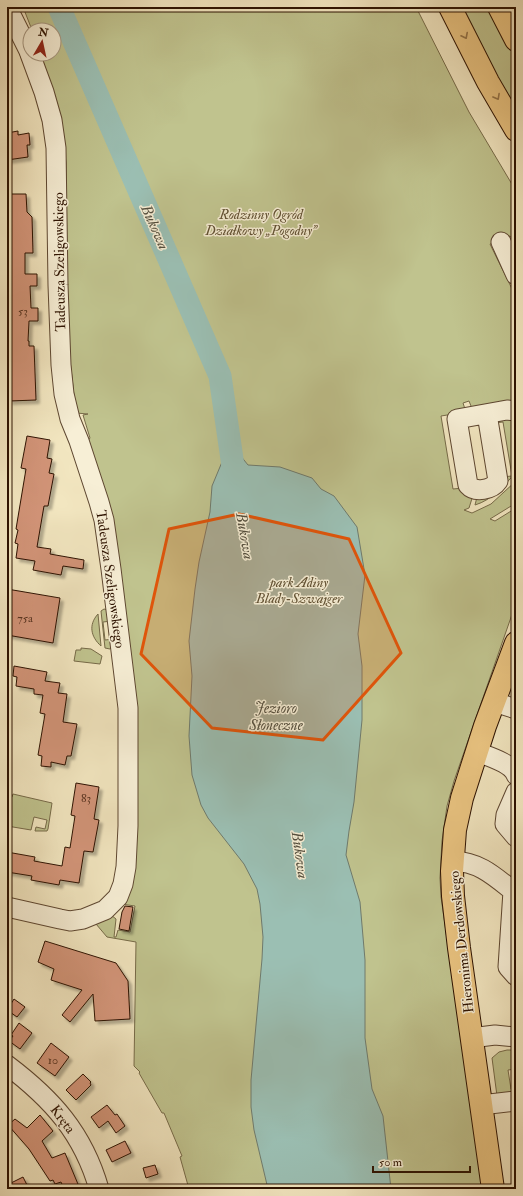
<svg xmlns="http://www.w3.org/2000/svg" width="523" height="1196" font-family="'IM FELL Double Pica',serif">
<style>
.green{fill:#c0c38e;stroke:#766a48}
.water{fill:#9bbfb3;stroke:#6f7a6c}
.lines{fill:none;stroke-linecap:round;stroke-linejoin:round}
.river{stroke:#9bbfb3;stroke-width:23}
.building{fill:#d29478;stroke:#2d1201;filter:url(#shadow)}
.minor-casing{stroke:#5e4731;stroke-width:21}
.major-casing{stroke:#2d1201;stroke-width:24}
.minor{stroke:#f7efd6;stroke-width:19}
.major{stroke:#e9c380;stroke-width:22}
.oneway{stroke:#947347}
.marked{fill:#df550b;fill-opacity:0.2;stroke:#df550b;stroke-width:3;stroke-linejoin:round}
.labels{text-anchor:middle;stroke-width:3;stroke-linejoin:round;paint-order:stroke}
.number-label{font-size:12px;fill:#56321f}
.park-label{font-size:14px;font-style:italic;fill:#605032;stroke:#f7efd6}
.street-label{font-size:14px;fill:#2d1201;stroke:#f7efd6}
.water-label{font-size:15px;font-style:italic;fill:#544f3f;stroke:#f7efd6}
</style>
<defs>
<filter id="shadow"><feDropShadow dx="3.5" dy="3.5" stdDeviation="1" flood-color="#0004"/></filter>
</defs>
<rect width="100%" height="100%" fill="#f2e6c0"/>
<filter id="stains"><feTurbulence type="fractalNoise" baseFrequency=".005" numOctaves="4"/><feColorMatrix values="0 0 0 0 .2 0 0 0 0 .09 0 0 0 0 .02 0 0 0 .5 -.17"/></filter>
<radialGradient id="worn" r=".72"><stop offset=".6" stop-color="#630" stop-opacity="0"/><stop offset="1" stop-color="#630" stop-opacity=".3"/></radialGradient>
<g class="green">
<path d="M23 7H416L469 112 516 191V245L510 236 490 244 516 297V407L473 411 469 401 463 403 466 412 441 416 453 489 463 488 474 492 469 508 464 510 472 513 491 504 516 481V503L490 519 495 521 516 508V603L454 781 447 806 442 841 440 878 441 897 483 1189H189L180 1157 182 1156 164 1113H162L139 1073 140 1072 134 1066 136 942 107 937 96 924 111 915 116 919 114 937H116L118 930 130 932 135 906 121 904 136 737 87 442 90 438 83 415 88 414 76 413 70 360 66 264V162L58 113 41 54H54V30H32Z"/>
<path d="M458 7H491L516 56V112Z"/>
<path d="M516 414V448L514 459 516 465V472C505 485 492 500 475 505L478 493 502 477 512 476 503 422 493 423V422Z"/>
<path d="M104 609 108 610 112 621 103 622 105 640 114 639 112 647 110 649 105 648 101 611Z"/>
<path d="M98 614 101 646C91 637 88 625 98 614Z"/>
<path d="M81 648 91 649 102 656 100 664 74 661 76 650H81Z"/>
<path d="M13 794 52 803 48 829 47 831H35L36 827 45 829 47 820 34 817 31 830 7 826V796L12 797Z"/>
<path d="M507 1050H516V1069L508 1070 511 1089H516V1094L497 1096 492 1058 499 1052Z"/>
</g>
<path class="water" d="M231 441 234 442 236 450 248 465 280 467 312 478 321 489 334 496 357 527 365 575 358 634 362 666V720L354 802 349 831 346 855 360 902 365 960V1038L372 1089 383 1116 391 1189H268L254 1130 251 1107V1080L262 959 263 937 260 904 257 889 244 864 208 818 201 805 192 775 189 736 192 676 189 641 195 589 199 562 210 512 212 486 222 462 227 456V442Z"/>
<g class="lines">
<path class="river" d="M59 7 220 376 234 473"/>
</g>
<g class="building">
<path d="M18 131V135L29 133 30 145H27L28 157 7 160V133Z"/>
<path d="M7 194H26L27 212 32 217 33 253H25V274H37V286H30L31 308H38V321H29L28 341H29V346H34L36 400 9 401 7 327V315H9L8 280H7Z"/>
<path d="M27 436 50 440 47 458 52 459 49 473 54 474 48 506H44L37 547 51 549 50 554 84 560 83 569 63 566 61 575 33 570 35 561 16 558 18 544 15 543 18 530 16 529 26 469 21 468Z"/>
<path d="M7 589 60 598 53 643 7 635Z"/>
<path d="M14 666 47 672 45 681 60 683 58 693 67 694 63 722 77 724 71 756H67L65 765 51 762V767L41 766 42 756 38 755 45 714 40 713 43 695 34 694V689L16 686 17 677 13 676Z"/>
<path d="M76 783 99 787 94 819 99 820 93 852 84 851 79 883 60 880 59 885 31 880 32 876 7 872V852L35 857 34 861 62 866 65 847 70 848 75 816 71 815Z"/>
<path d="M125 906 133 907 129 931 119 929 122 912Z"/>
<path d="M45 941 116 963 128 981 130 1019 95 1021 93 994 70 1022 62 1015 82 990 51 980 54 969 38 962Z"/>
<path d="M14 999 25 1007 17 1017 7 1010Z"/>
<path d="M19 1023 32 1033 20 1049 9 1041 13 1036 11 1035Z"/>
<path d="M51 1043 69 1057 55 1076 37 1063Z"/>
<path d="M83 1074 91 1082 90 1083 91 1085 76 1100 66 1090Z"/>
<path d="M107 1105 115 1115 117 1114 125 1126 116 1133 108 1121 99 1128 91 1117Z"/>
<path d="M40 1115 53 1131 42 1141 52 1158 65 1153 80 1189H64L61 1182 55 1184 53 1180 50 1181 29 1149 8 1125 15 1119 27 1128Z"/>
<path d="M125 1141 131 1153 112 1162 106 1150Z"/>
<path d="M155 1165 158 1174 146 1178 143 1168Z"/>
<path d="M23 1177 29 1189H7V1185Z"/>
</g>
<g class="lines">
<defs>
<g id="minor">
<path d="M7 7 30 53"/>
<path d="M501 242 516 275"/>
<path d="M487 414 498 481C492 490 475 493 468 485L457 419 507 410 516 411"/>
<path d="M494 702 516 709"/>
<path d="M477 752C487 756 512 763 516 775"/>
<path d="M516 792 506 815 505 824 516 837"/>
<path d="M453 861C479 862 493 875 513 891L508 967 516 976"/>
<path d="M7 907 60 919 70 921 83 919 105 910 118 897 123 884 126 867 128 826V708L111 569 104 520 99 502 79 441 70 419 64 394 61 365 58 285 56 148 52 120 44 92 30 54"/>
<path d="M471 1038 495 1035 516 1037"/>
<path d="M7 1065C52 1099 83 1133 99 1189"/>
<path d="M481 1105 516 1101"/>
</g>
<g id="major">
<path d="M450 7 488 82 516 130"/>
<path d="M499 7 516 40"/>
<path d="M493 1189 459 948 453 896 452 871 455 830 462 798 485 726 516 643"/>
</g>
</defs>
<use href="#minor" class="minor-casing"/>
<use href="#major" class="major-casing"/>
<use href="#minor" class="minor"/>
<use href="#major" class="major"/>
</g>
<defs><path id="oneway-chevron" d="M-2-3.5L2.5 0L-2 3.5" fill="none" stroke-width="1.6" stroke-linecap="round" stroke-linejoin="round"/></defs>
<g class="oneway">
<use href="#oneway-chevron" transform="translate(465 36) rotate(63)"/>
<use href="#oneway-chevron" transform="translate(497 97) rotate(61)"/>
</g>
<path class="marked" d="M239 514 349 539 401 653 323 740 212 728 141 654 169 529Z"/>
<g class="labels">
<g class="number-label">
<text x="23" y="315">53</text>
<text x="25" y="622">75a</text>
<text x="86" y="802">83</text>
<text x="53" y="1064">10</text>
</g>
<g class="park-label">
<text x="261" y="219">Rodzinny Ogród<tspan x="261" dy="16">Działkowy „Pogodny”</tspan></text>
<text x="299" y="587">park Adiny<tspan x="299" dy="16">Blady-Szwajger</tspan></text>
</g>
<g class="street-label">
<text transform="translate(59 262) rotate(-91)" y="5">Tadeusza Szeligowskiego</text>
<text transform="translate(111 579) rotate(82)" y="5">Tadeusza Szeligowskiego</text>
<text transform="translate(461 942) rotate(-96)" y="5">Hieronima Derdowskiego</text>
<text transform="translate(63 1119) rotate(53)" y="5">Kręta</text>
</g>
<g class="water-label">
<text transform="translate(155 227) rotate(66)" y="5">Bukowa</text>
<text transform="translate(245 536) rotate(80)" y="5">Bukowa</text>
<text x="276" y="713">Jezioro<tspan x="276" dy="17">Słoneczne</tspan></text>
<text transform="translate(300 855) rotate(82)" y="5">Bukowa</text>
</g>
</g>
<rect width="523" height="1196" fill="none" stroke="#f2e6c0" stroke-width="24"/>
<rect x="8" y="8" width="507" height="1180" fill="none" stroke="#2d1201" stroke-width="2"/>
<rect x="12" y="12" width="499" height="1172" fill="none" stroke="#2d1201"/>
<g transform="translate(42 42) rotate(9)"><circle r="19" fill="#f7efd6" stroke="#a69781"/>
<path d="M0-3L7 15L0 10L-7 15Z" fill="#8f2418"/>
<text y="-6" font-size="11" font-weight="bold" text-anchor="middle" fill="#2d1201">N</text>
</g>
<path d="M373 1166v6h97v-6" fill="none" stroke="#2d1201" stroke-width="2"/>
<text x="379" y="1166" font-size="12" fill="#2d1201" stroke="#f7efd6" stroke-width="3" paint-order="stroke">50 m</text>
<rect width="100%" height="100%" filter="url(#stains)"/>
<rect width="100%" height="100%" fill="url(#worn)"/>
</svg>
